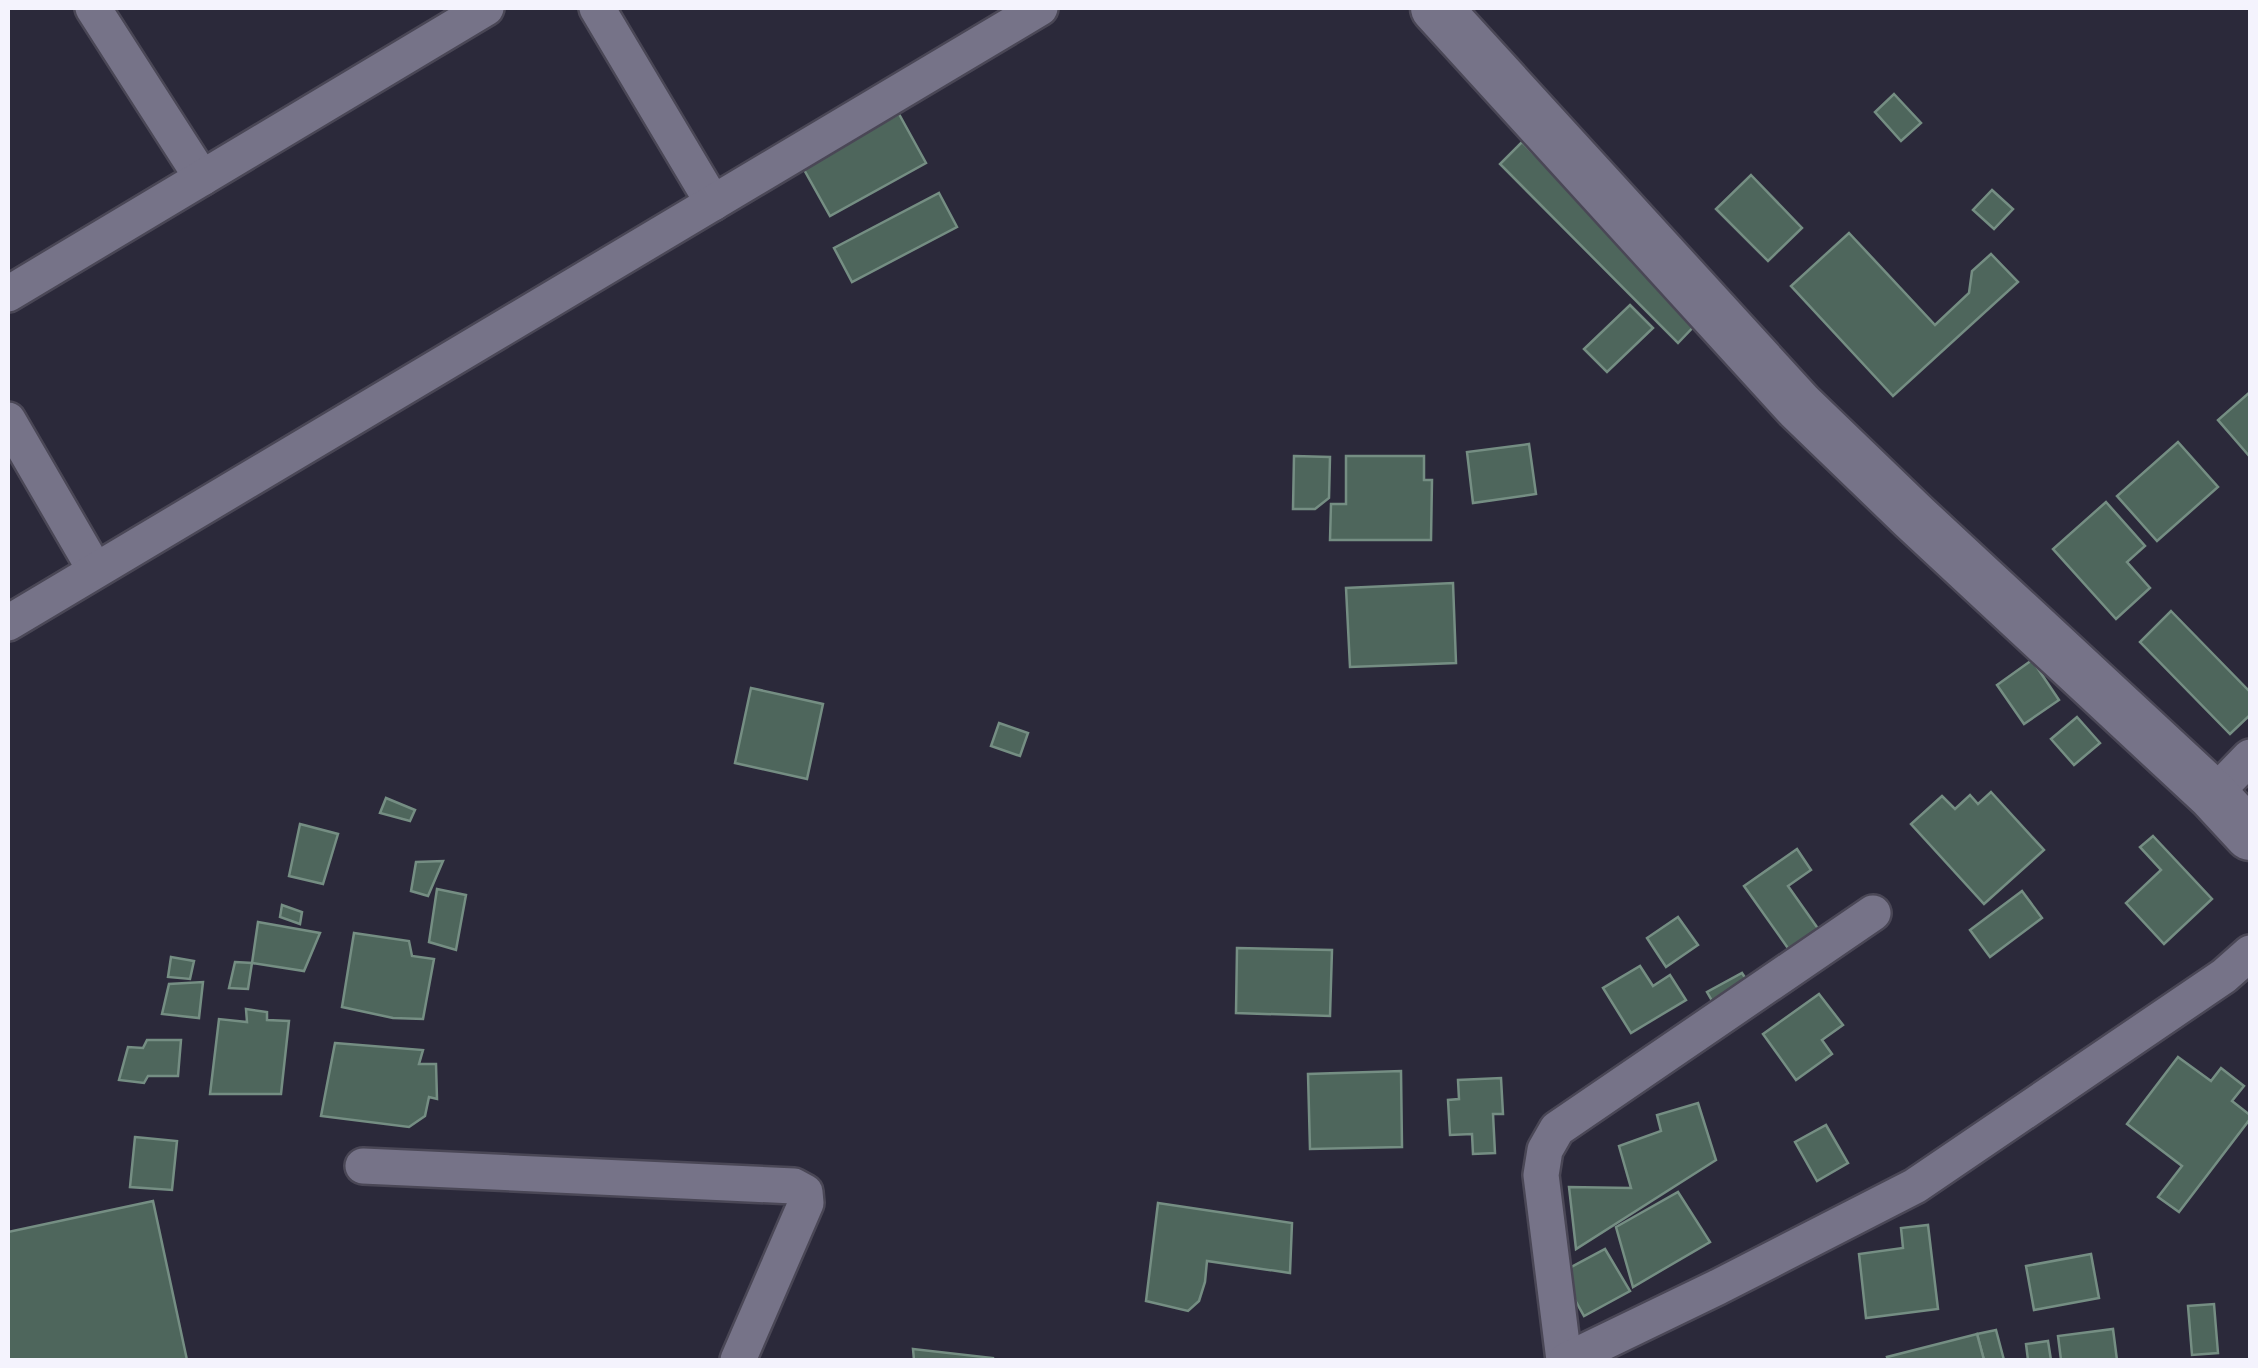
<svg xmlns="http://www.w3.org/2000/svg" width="2258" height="1368" font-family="Barlow,sans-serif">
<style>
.building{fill:#4e665c;stroke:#758e83;stroke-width:2.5}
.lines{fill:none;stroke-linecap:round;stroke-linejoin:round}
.minor-casing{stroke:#4a4756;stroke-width:40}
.secondary-casing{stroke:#4a4756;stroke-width:55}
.minor{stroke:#767388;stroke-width:35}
.secondary{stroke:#767388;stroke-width:50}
</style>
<rect width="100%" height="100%" fill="#2b293a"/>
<g class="building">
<path d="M1894 94 1921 123 1901 141 1875 112Z"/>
<path d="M899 114 926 163 830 216 802 166Z"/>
<path d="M1522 142 1700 320 1678 343 1500 164Z"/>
<path d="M1751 175 1802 228 1768 261 1716 209Z"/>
<path d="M1992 190 2013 209 1994 229 1973 210Z"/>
<path d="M939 193 957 227 852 282 834 248Z"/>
<path d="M1849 233 1935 325 1969 293 1972 271 1991 254 2018 282 1893 396 1791 286Z"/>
<path d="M1630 305 1653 328 1607 372 1584 349Z"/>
<path d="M2250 392V457L2218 420Z"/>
<path d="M2178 442 2218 487 2157 541 2117 496Z"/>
<path d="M1529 444 1536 494 1473 503 1467 452Z"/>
<path d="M1294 456 1330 457 1329 498 1315 509H1293Z"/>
<path d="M1346 456H1424V480H1432L1431 540H1330L1331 504H1346Z"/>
<path d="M2106 502 2145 546 2127 562 2150 588 2116 619 2053 549Z"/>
<path d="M1453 583 1456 663 1350 667 1346 588Z"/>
<path d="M2171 611 2250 692V715L2230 734 2140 642Z"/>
<path d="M2032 660 2059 700 2024 724 1997 685Z"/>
<path d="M751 688 823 704 807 779 735 763Z"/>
<path d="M2077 717 2100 743 2074 765 2051 739Z"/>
<path d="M999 723 1028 733 1020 756 991 746Z"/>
<path d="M1991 792 2044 850 1984 904 1911 824 1942 796 1955 809 1970 795 1978 804Z"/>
<path d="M386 798 415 810 410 821 380 813Z"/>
<path d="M300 824 338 834 323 884 289 876Z"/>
<path d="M2153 836 2212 899 2164 944 2126 903 2161 870 2140 847Z"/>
<path d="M1797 849 1811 870 1788 886 1819 930 1790 951 1744 886Z"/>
<path d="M443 861 428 896 411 891 416 862Z"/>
<path d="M437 889 466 895 456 950 429 942Z"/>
<path d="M2022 891 2042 918 1990 957 1970 930Z"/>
<path d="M282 905 302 912 300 924 280 917Z"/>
<path d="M1678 917 1698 945 1666 967 1647 938Z"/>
<path d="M258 922 320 933 304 971 252 963Z"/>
<path d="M354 933 409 941 412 956 434 959 423 1019 393 1018 342 1007Z"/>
<path d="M1237 948 1332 950 1330 1016 1236 1013Z"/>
<path d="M171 957 194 961 190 979 168 977Z"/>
<path d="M235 962 252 963 248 989 229 988Z"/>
<path d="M1640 966 1653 986 1670 975 1686 1000 1631 1033 1603 988Z"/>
<path d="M1742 973 1748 982 1715 1006 1707 992Z"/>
<path d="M203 982 199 1018 162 1014 169 984Z"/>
<path d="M1819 994 1843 1025 1822 1040 1832 1054 1796 1080 1763 1034Z"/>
<path d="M246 1009 267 1012V1020L289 1021 281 1094H210L219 1019 247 1022Z"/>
<path d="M147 1040H181L178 1076H148L144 1083 119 1080 128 1047 143 1048Z"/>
<path d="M335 1043 423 1050 419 1064H436L437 1099 429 1097 425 1116 409 1127 321 1116Z"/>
<path d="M2178 1057 2211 1081 2221 1068 2244 1086 2232 1101 2250 1115V1119L2179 1212 2158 1197 2182 1166 2127 1124Z"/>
<path d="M1401 1071 1402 1147 1310 1149 1308 1074Z"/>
<path d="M1501 1078 1503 1114H1493L1495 1153 1473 1154 1472 1134 1450 1135 1448 1100 1459 1099 1458 1080Z"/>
<path d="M1698 1103 1716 1160 1576 1249 1569 1187 1631 1188 1619 1146 1661 1131 1657 1115Z"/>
<path d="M1826 1125 1848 1163 1817 1181 1795 1142Z"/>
<path d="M135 1137 177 1141 172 1190 130 1187Z"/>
<path d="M1678 1192 1710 1242 1633 1287 1616 1227Z"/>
<path d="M153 1201 187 1360H8V1232Z"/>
<path d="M1158 1203 1292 1223 1290 1273 1207 1261 1205 1282 1199 1301 1188 1311 1146 1301Z"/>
<path d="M1928 1225 1938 1309 1866 1318 1859 1254 1903 1248 1901 1228Z"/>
<path d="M1605 1249 1630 1291 1584 1316 1560 1273Z"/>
<path d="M2091 1254 2099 1298 2034 1310 2026 1266Z"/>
<path d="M2214 1304 2218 1353 2192 1355 2188 1306Z"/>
<path d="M2113 1329 2117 1360H2061L2058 1336Z"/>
<path d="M1996 1330 2004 1360H1984L1977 1334Z"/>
<path d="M1977 1334 1984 1360H1888L1887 1357Z"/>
<path d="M2048 1341 2051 1360H2028L2026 1344Z"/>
<path d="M913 1349 993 1358V1360H914Z"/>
</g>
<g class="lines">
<defs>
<g id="minor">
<path d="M93 8 202 178"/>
<path d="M597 8 713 203"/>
<path d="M8 294 486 8"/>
<path d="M8 420 95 570"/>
<path d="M8 623 1040 8"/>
<path d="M2213 795 2250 757"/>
<path d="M363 1166 794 1186 805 1192 806 1203 738 1360"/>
<path d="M1564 1360 1541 1175 1545 1150 1557 1129 1873 913"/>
<path d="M1567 1360 1718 1287 1915 1186 2224 976 2250 953"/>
</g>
<path id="secondary" d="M1436 8 1799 406 1914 517 2213 795 2250 835"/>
</defs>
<use href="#minor" class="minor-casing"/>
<use href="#secondary" class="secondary-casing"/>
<use href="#minor" class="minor"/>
<use href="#secondary" class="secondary"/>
</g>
<rect width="2258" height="1368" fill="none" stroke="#f4f3fd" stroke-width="20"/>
</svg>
